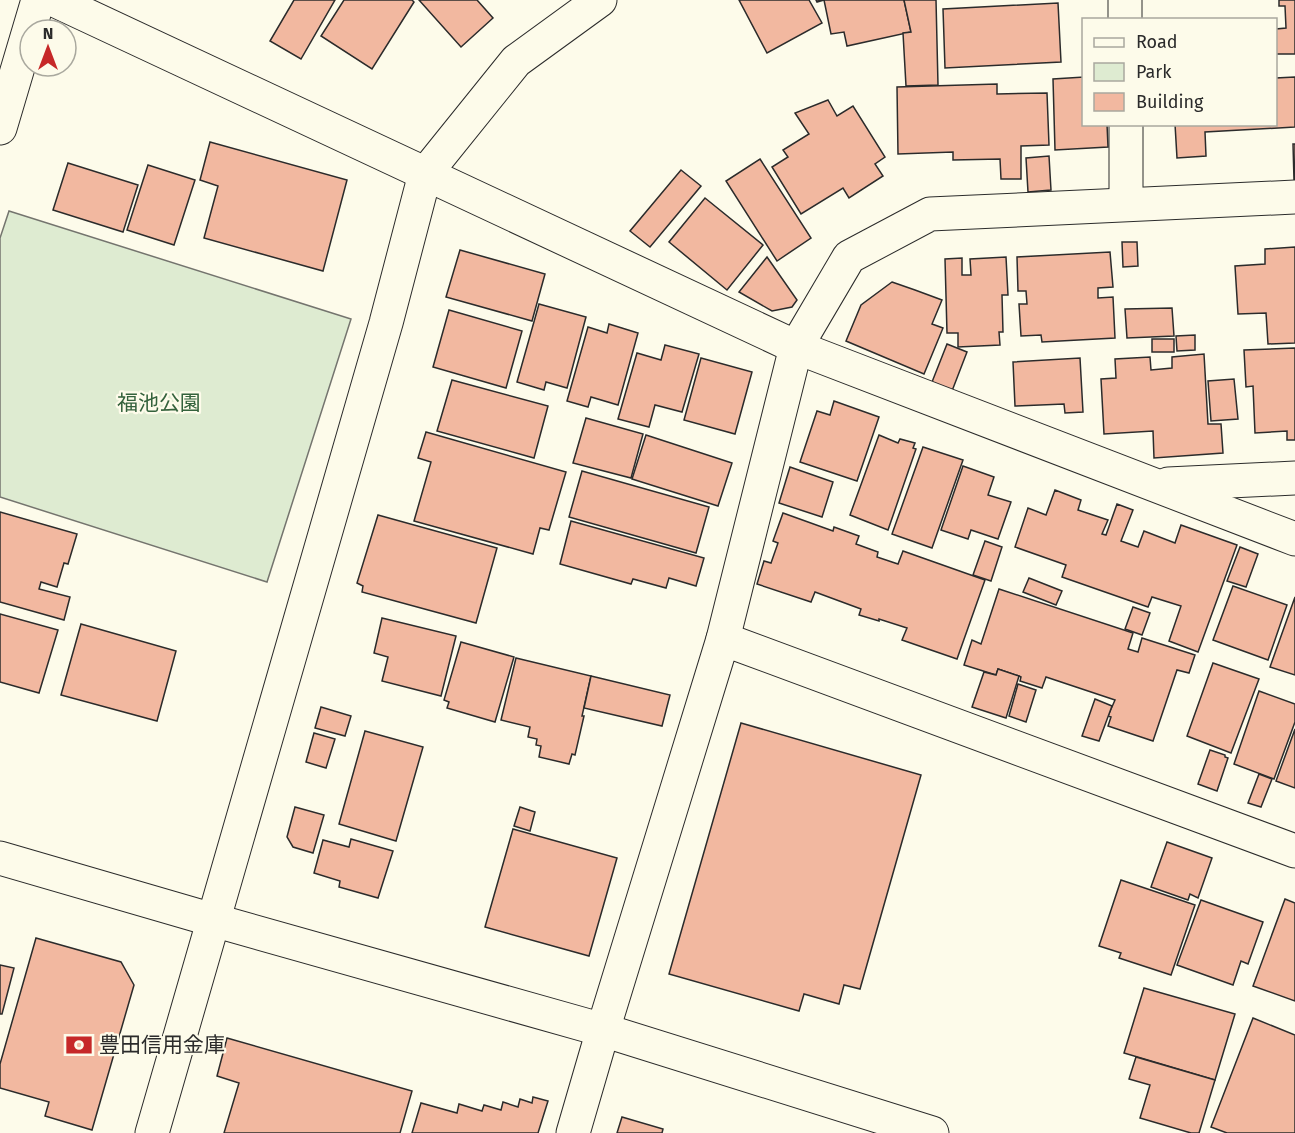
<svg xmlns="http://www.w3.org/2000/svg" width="1295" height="1133" font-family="'Fira Sans','Noto Sans JP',sans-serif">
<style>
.green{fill:#deebd1;stroke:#74746e;stroke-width:1.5}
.building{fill:#f2b8a0;stroke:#2b2b2b;stroke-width:1.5}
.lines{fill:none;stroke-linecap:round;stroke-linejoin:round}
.minor-casing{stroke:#2b2b2b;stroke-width:35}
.minor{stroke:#fdfbea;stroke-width:33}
.labels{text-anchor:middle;stroke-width:4.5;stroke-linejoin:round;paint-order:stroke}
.park-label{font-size:21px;fill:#34623c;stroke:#fdfbea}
.poi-label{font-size:21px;fill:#2b2b2b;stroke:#fdfbea;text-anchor:start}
</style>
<rect width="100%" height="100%" fill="#fdfbea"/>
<path class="green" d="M9 211 351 319 267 582 0 497V238Z"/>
<g class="building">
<path d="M294 0H335L301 59 270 41Z"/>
<path d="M344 0H412L414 2 372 69 321 36Z"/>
<path d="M419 0H477L493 18 461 47Z"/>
<path d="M739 0H809L822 23 767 53Z"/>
<path d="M816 0H904L911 32 847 46 844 32 831 34 824 0 817 2Z"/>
<path d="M904 0H936L938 85 906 86 903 33 911 32Z"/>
<path d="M1279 0H1295V54H1276V29L1286 28 1285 6H1279Z"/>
<path d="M1058 3 1061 62 945 68 943 9Z"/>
<path d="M1084 77V124H1107L1108 147 1055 150 1053 79Z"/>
<path d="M1295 77V127L1205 132 1206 156 1177 158 1175 124H1276V78Z"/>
<path d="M997 84V94L1047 93 1049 145 1021 146V179H1001L1000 159 953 160V152L898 154 897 87Z"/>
<path d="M828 100 837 116 853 106 885 157 875 164 883 176 849 198 843 188 801 214 772 167 788 157 783 150 809 134 795 113Z"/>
<path d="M210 142 347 180 323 271 204 238 218 186 200 180Z"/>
<path d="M1293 144H1295V180H1294Z"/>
<path d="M1049 156 1051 190 1028 192 1026 158Z"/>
<path d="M760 159 811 238 777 261 726 181Z"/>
<path d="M68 163 138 185 123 232 53 210Z"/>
<path d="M148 165 195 180 174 245 127 230Z"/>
<path d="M681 170 701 186 650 247 630 231Z"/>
<path d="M705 198 763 245 727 290 669 242Z"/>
<path d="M1122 242H1137L1138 266 1123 267Z"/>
<path d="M1295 247V343L1268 344 1266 313 1238 314 1235 266 1265 264V249Z"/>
<path d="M460 250 545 274 532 321 446 297Z"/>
<path d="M1110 252 1113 287 1098 288V298L1113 297 1115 338 1042 342 1041 335 1021 336 1019 304H1027L1026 291H1018L1017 257Z"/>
<path d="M767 257 797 300 792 307 772 311 739 292Z"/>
<path d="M1006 257 1008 295H1002L1003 332H999L1000 345 958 347V333H947L945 259 962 258V275H971L970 259Z"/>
<path d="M892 282 915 290 942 300 932 324 943 328 924 374 846 341 861 305Z"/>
<path d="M539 304 586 317 567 388 546 382 544 390 517 382Z"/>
<path d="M1172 308 1174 336 1127 338 1125 309Z"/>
<path d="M449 310 522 331 506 388 433 367Z"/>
<path d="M609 324 638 333 618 405 591 397 588 407 567 401 588 327 607 333Z"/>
<path d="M1195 335V350L1177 351 1176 336Z"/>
<rect x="1152" y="339" width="22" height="13"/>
<path d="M947 344 967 352 952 391 932 382Z"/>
<path d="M665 345 699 354 682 412 655 405 649 427 618 419 637 353 661 360Z"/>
<path d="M1295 348V440H1287V431L1255 433 1253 386 1246 387 1244 350Z"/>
<path d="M1204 354 1208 424H1221L1223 453 1154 458 1153 431 1104 434 1101 379 1116 378 1115 359 1150 357 1151 370 1172 368V357Z"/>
<path d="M701 358 752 372 735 434 684 420Z"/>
<path d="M1080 358 1083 412 1065 413 1064 404 1015 406 1013 362Z"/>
<path d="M1234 379 1238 419 1211 421 1208 381Z"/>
<path d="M452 380 548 406 534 458 437 431Z"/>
<path d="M834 401 879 417 857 481 800 462 817 411 830 415Z"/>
<path d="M586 418 643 434 631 478 573 463Z"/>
<path d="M426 432 566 472 549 530 540 528 533 554 414 521 431 462 418 458Z"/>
<path d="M646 435 732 463 718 506 632 479Z"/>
<path d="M879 435 898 443 900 439 915 443 913 448 916 449 888 530 850 515Z"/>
<path d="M923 447 963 460 932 548 892 534Z"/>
<path d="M963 466 994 477 988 495 1011 502 998 539 971 530 968 539 941 530Z"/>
<path d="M790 467 833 482 822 517 779 503Z"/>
<path d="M582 471 709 507 696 553 569 517Z"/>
<path d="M1055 490 1081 500 1078 510 1108 520 1102 534 1106 535 1117 504 1133 510 1121 541 1138 547 1144 531 1175 543 1181 525 1237 545 1198 652 1169 641 1181 606 1152 597 1148 607 1062 577 1066 565 1015 547 1028 508 1046 515Z"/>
<path d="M0 512 77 534 68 564 64 563 57 587 41 582 39 589 70 597 64 620 0 602Z"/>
<path d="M783 513 833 531 834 527 859 536 856 544 878 552 877 557 898 564 903 551 985 580 957 659 902 640 907 628 879 619V621L859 615 861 609 815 592 811 602 757 584 764 561 771 563 778 543 773 541Z"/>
<path d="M378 515 497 548 476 623 362 592 363 586 357 583Z"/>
<path d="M571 521 704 558 696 586 669 578 666 588 633 579 631 584 560 564Z"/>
<path d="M985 541 1002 547 991 581 973 575Z"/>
<path d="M1240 547 1258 554 1246 587 1227 581Z"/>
<path d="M1029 578 1062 591 1056 605 1023 592Z"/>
<path d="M1233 586 1287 605 1268 660 1213 640Z"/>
<path d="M999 589 1133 633 1128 649 1138 652 1142 638 1195 655 1189 673 1177 670 1153 741 1108 726 1111 717 1108 716 1115 700 1046 677 1042 688 1020 681 1021 677 1019 676 998 669 996 675 964 665 972 640 981 644Z"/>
<path d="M1295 597V675L1270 667Z"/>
<path d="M1133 607 1150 613 1142 635 1125 629Z"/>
<path d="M0 614 58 630 39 693 0 682Z"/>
<path d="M382 618 456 636 441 696 382 681 388 657 374 653Z"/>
<path d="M81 624 176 651 157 721 61 695Z"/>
<path d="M461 642 514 657 495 722 447 708 449 702 444 700Z"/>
<path d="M516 658 591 676 582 716H584L575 755 572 754 569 764 539 757 541 746 536 745 537 739 528 737 530 727 501 720Z"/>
<path d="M1213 663 1259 679 1231 753 1187 736Z"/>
<path d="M998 669 1019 676 1006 718 972 707 984 672 996 675Z"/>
<path d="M591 676 670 695 662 726 584 708Z"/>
<path d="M1018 684 1036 690 1026 722 1009 716Z"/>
<path d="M1259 691 1295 704V722L1274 779 1234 764Z"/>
<path d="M1095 699 1112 706 1099 741 1082 736Z"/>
<path d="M321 707 351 716 345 736 315 728Z"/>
<path d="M741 723 921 775 860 989 844 985 839 1004 804 994 799 1011 669 974Z"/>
<path d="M1295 729V788L1276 781Z"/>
<path d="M365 731 423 747 396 841 339 824Z"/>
<path d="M314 733 335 739 326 768 306 762Z"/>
<path d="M1210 750 1225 755V757L1228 758 1217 791 1198 784Z"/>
<path d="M1259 774 1272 779 1261 807 1248 803Z"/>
<path d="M295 807 324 815 313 853 293 847 287 837Z"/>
<path d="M520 807 535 812 530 831 514 826Z"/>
<path d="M513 829 617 858 589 956 485 927Z"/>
<path d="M351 839 393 851 378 898 339 887 340 881 314 873 323 840 349 847Z"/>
<path d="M1167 842 1212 858 1198 898 1190 894 1188 900 1151 887Z"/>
<path d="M1121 880 1195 905 1171 975 1119 958 1121 953 1099 946Z"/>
<path d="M1285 899 1295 903V1001L1253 986Z"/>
<path d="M1201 900 1263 922 1248 964 1241 961 1233 985 1177 965Z"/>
<path d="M36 938 121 962 134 985 92 1130 45 1116 49 1102 0 1088V1064Z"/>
<path d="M0 965 14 968 2 1014H0Z"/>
<path d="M1144 988 1235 1014 1215 1080 1124 1053Z"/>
<path d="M1253 1018 1295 1035V1133H1227L1211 1127Z"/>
<path d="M227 1038 412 1091 400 1133H224L239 1083 217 1076Z"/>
<path d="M1136 1057 1215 1080 1199 1133H1191L1140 1118 1150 1085 1129 1079Z"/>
<path d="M533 1097 548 1101 538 1133H412L421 1103 457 1113 459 1104 482 1111 484 1105 501 1110 503 1102 518 1107 520 1099 532 1103Z"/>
<path d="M622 1117 663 1129 662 1133H617Z"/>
</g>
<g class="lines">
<defs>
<g id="minor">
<path d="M54 0 796 347 1295 539"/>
<path d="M1125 0V20"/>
<path d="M1126 124V204"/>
<path d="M0 128 38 0"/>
<path d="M1168 484 1295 478"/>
<path d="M723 639 796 347 849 257 930 214 1295 197"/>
<path d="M0 858 213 920 603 1030 932 1133"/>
<path d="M152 1133 386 323 425 174 516 61 600 0"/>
<path d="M573 1133 603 1030 723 639 1295 851"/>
</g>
</defs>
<use href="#minor" class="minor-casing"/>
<use href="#minor" class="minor"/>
</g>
<defs>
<symbol id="bank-bare" viewBox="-9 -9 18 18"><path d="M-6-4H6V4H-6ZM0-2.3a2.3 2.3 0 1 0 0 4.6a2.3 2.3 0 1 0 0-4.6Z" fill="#c62828" stroke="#fdfbea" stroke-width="2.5" paint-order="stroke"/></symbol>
</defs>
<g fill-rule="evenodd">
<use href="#bank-bare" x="60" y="1026" width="38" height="38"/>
</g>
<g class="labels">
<g class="park-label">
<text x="159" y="410">福池公園</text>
</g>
<g class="poi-label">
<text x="99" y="1052">豊田信用金庫</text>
</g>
</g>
<rect x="1082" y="18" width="195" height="108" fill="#fdfbea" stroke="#a9a89e" stroke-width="1.5"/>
<rect x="1094" y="38" width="30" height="9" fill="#fdfbea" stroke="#a9a89e" stroke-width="1.5"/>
<text x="1136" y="48" font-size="18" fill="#2b2b2b">Road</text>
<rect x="1094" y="63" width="30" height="18" fill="#deebd1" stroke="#a9a89e" stroke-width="1.5"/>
<text x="1136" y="78" font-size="18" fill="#2b2b2b">Park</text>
<rect x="1094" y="93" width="30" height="18" fill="#f2b8a0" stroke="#a9a89e" stroke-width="1.5"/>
<text x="1136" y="108" font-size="18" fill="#2b2b2b">Building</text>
<g transform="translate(48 48)"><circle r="28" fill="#fdfbea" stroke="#a9a89e" stroke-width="1.5"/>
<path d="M0-4.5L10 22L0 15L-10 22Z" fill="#c62828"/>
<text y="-9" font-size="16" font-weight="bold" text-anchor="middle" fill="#2b2b2b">N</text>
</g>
</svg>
